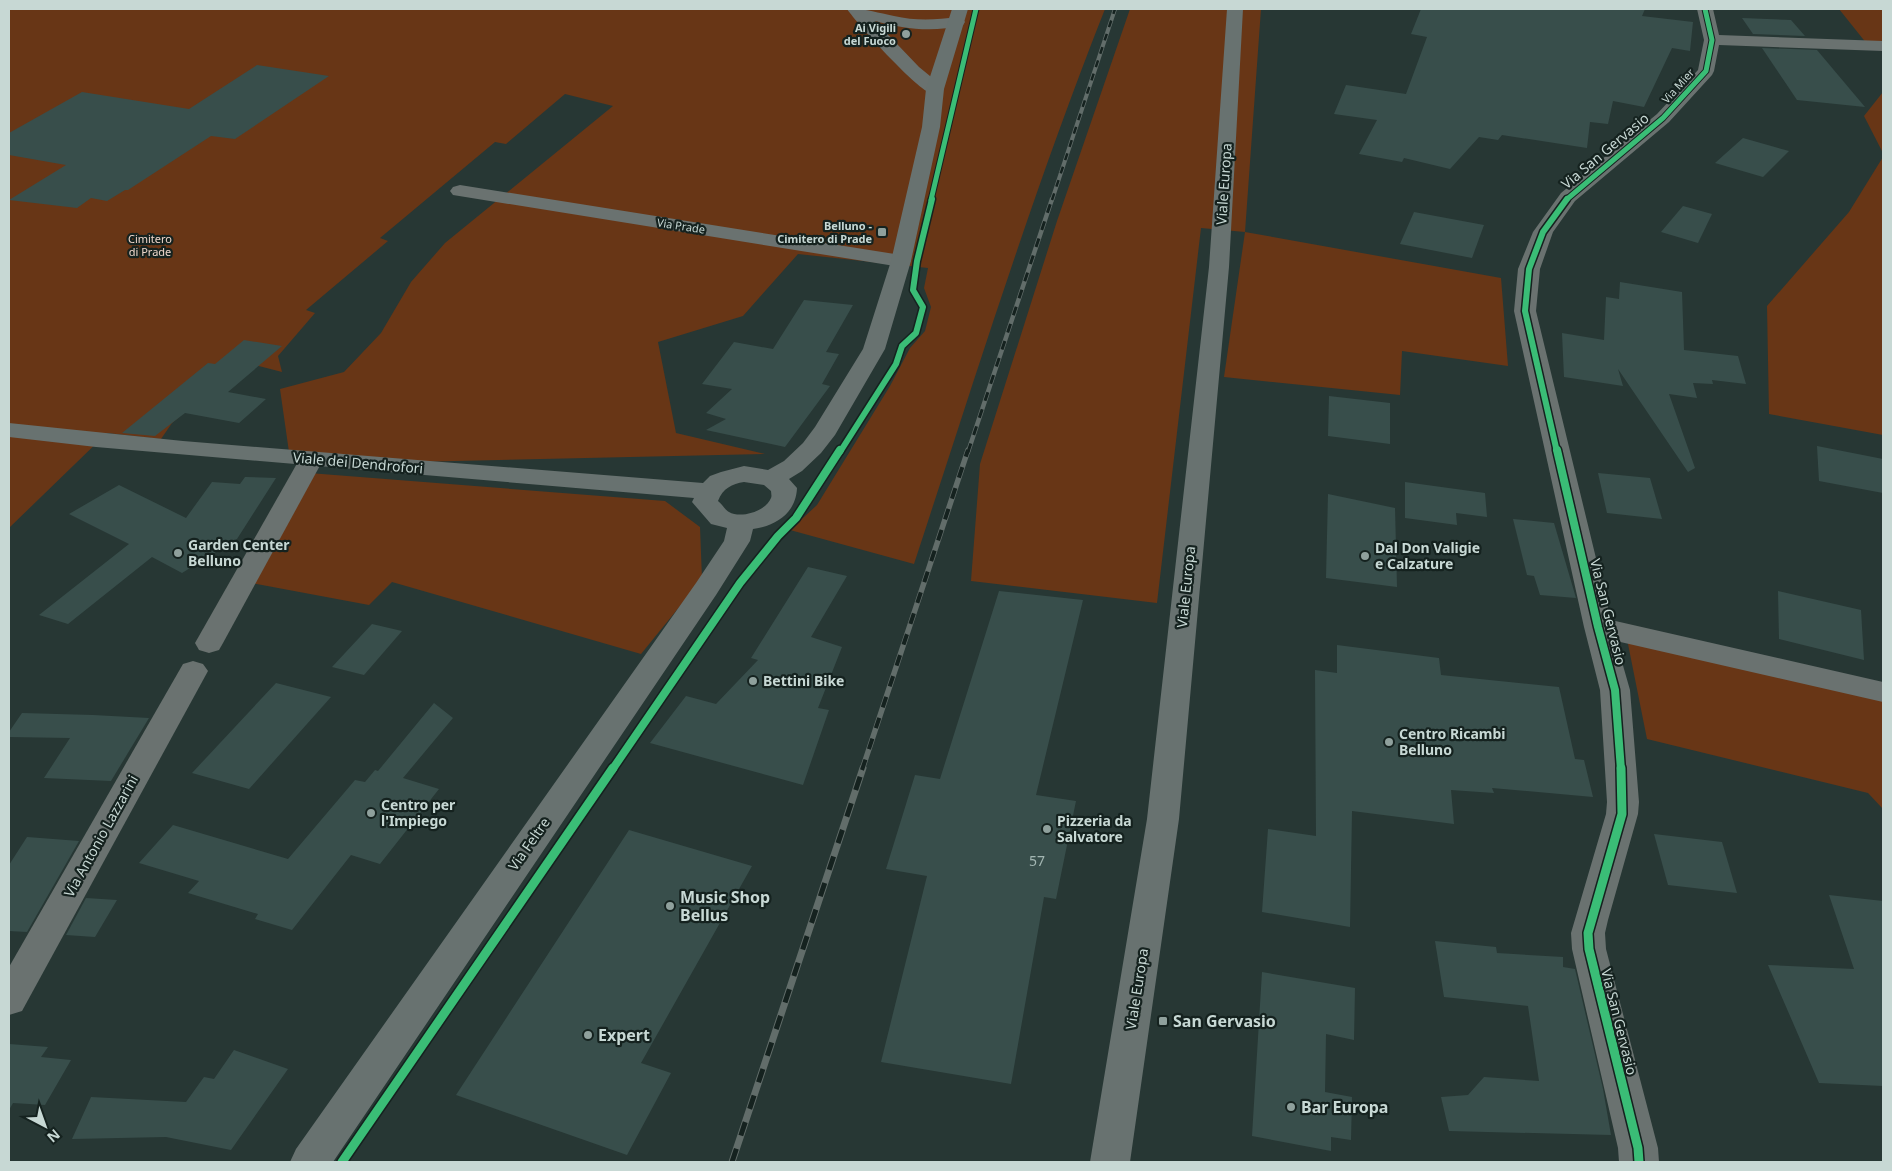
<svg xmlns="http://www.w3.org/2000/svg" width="1892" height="1171" font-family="'Noto Sans',sans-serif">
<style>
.green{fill:#683616}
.building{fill:#384e4b}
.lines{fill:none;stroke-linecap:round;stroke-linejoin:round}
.minor{fill:#6a7270;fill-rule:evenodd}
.major{fill:#687270;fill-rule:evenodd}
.rail-far3-casing{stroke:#626d6a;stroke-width:4}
.rail-far2-casing{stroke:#626d6a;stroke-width:4.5}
.rail-far1-casing{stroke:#626d6a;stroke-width:5.5}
.rail-casing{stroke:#626d6a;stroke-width:7}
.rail-far3{stroke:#15221f;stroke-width:2.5;stroke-dasharray:7;stroke-linecap:butt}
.rail-far2{stroke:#15221f;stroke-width:3;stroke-dasharray:9;stroke-linecap:butt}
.rail-far1{stroke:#15221f;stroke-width:4;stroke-dasharray:11;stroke-linecap:butt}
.rail{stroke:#15221f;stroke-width:5;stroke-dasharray:14;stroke-linecap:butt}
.cycleway-far3-casing{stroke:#15221f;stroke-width:7}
.cycleway-far2-casing{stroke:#15221f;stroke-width:9}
.cycleway-far1-casing{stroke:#15221f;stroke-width:11}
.cycleway-casing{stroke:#15221f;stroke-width:12}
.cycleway-far3{stroke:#3abd76;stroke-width:5}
.cycleway-far2{stroke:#3abd76;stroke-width:6}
.cycleway-far1{stroke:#3abd76;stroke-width:8}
.cycleway{stroke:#3abd76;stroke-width:9}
.poi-dot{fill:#8fa09c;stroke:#15221f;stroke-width:2}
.labels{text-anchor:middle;stroke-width:4.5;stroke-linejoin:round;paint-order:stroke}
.far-poi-label{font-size:11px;font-weight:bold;fill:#c7d8d4;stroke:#15221f;text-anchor:end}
.far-street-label{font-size:11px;fill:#c7d8d4;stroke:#15221f}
.far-park-label{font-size:11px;fill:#eed6ca;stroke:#15221f}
.street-label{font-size:14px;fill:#c7d8d4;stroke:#15221f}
.poi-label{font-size:14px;font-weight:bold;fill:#c7d8d4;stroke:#15221f;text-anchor:start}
.near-number-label{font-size:14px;fill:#a3b6b2}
.near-poi-label{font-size:16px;font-weight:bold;fill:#c7d8d4;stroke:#15221f;text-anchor:start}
</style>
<rect width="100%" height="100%" fill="#273734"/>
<g class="green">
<path d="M9 9H1105C1033 191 975 378 914 564L790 530 817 505 890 386 910 348 925 331 931 307 924 288 928 268 798 254 743 316 658 342 676 433 765 454 321 464 290 459 280 389 344 372 381 333 411 282 445 243 613 106 565 94 506 144 495 142 380 238 388 241 306 310 315 313 278 356 282 372 243 362 172 423 161 439 107 433 9 528Z"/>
<path d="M1130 9H1261L1245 232 1501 278 1508 366 1402 351 1400 395 1224 377 1245 232 1201 228 1157 603 971 581 980 464 1057 221Z"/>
<path d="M1839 9H1883V50L1867 44Z"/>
<path d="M1883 92V153L1864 116Z"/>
<path d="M1883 157V435L1769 414 1767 306 1849 212Z"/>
<path d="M309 473 665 501 700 527 702 579 641 654 392 582 369 605 251 583Z"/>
<path d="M1627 639 1883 696V809L1868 793 1647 739Z"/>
</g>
<g class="building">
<path d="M1421 9H1645L1642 16 1693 22 1690 51 1672 48 1644 107 1613 101 1608 124 1590 122 1587 148 1502 135 1498 140 1479 137 1450 169 1404 158 1402 162 1359 154 1377 120 1334 114 1346 85 1406 94 1427 37 1411 34Z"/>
<path d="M1742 18 1791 20 1805 36 1753 34Z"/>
<path d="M1762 48 1817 50 1865 107 1797 100Z"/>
<path d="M257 65 329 76 235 139 211 136 128 190H125L107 201 91 198 77 208 9 200 66 165 9 155V133L82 92 189 109Z"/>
<path d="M1743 138 1789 151 1763 177 1715 163Z"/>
<path d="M1683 206 1712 214 1698 243 1661 232Z"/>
<path d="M1414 212 1484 225 1472 258 1400 244Z"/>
<path d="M1620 282 1682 292 1684 350 1738 356 1746 384 1712 380 1713 384 1693 383 1697 398 1669 394 1695 468 1688 472 1618 369 1623 386 1564 377 1562 333 1604 340 1606 297 1619 299Z"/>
<path d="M804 300 853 305 826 352 839 354 822 384 830 386 785 447 706 430 726 419 706 413 732 389 702 384 734 342 773 349Z"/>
<path d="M244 340 282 346 228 392 266 399 239 423 185 413 155 436 122 433 208 363 215 364Z"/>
<path d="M1329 396 1390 403V444L1328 436Z"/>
<path d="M1817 446 1883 459V493L1819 481Z"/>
<path d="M1598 473 1650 478 1662 519 1607 513Z"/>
<path d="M245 477 276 478 237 539 182 573 152 557 68 624 39 615 129 544 69 514 119 485 186 518 212 482 240 484Z"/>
<path d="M1405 482 1485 493 1487 517 1456 513 1457 525 1405 518Z"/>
<path d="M1328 494 1395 508 1397 587 1326 578Z"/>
<path d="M1513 519 1554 523 1576 598 1540 595 1534 576 1527 575Z"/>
<path d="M808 567 847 576 811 637 842 647 818 708 829 710 803 785 650 743 686 696 716 704 758 660 751 658Z"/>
<path d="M999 591 1083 600 1036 795 1076 801 1056 899 1044 897 1011 1084 881 1062 927 876 886 869 915 775 940 779Z"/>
<path d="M1778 591 1861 610 1864 660 1779 639Z"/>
<path d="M372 624 402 631 364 675 332 667Z"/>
<path d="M1337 645 1439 658 1441 675 1559 687 1575 759 1584 760 1593 797 1492 788 1494 793 1451 790 1454 824 1352 811 1350 927 1262 912 1268 829 1316 836 1315 670 1337 673Z"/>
<path d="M276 683 331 697 249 789 192 773Z"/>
<path d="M434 703 453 718 403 778 439 789 380 864 351 855 292 930 255 919 258 914 188 893 199 881 139 863 173 825 288 859 355 780 365 782 375 770 378 771Z"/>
<path d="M22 713 93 715 149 718 111 781 44 778 70 738 9 737V732Z"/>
<path d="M629 830 752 866 641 1063 671 1073 627 1155 456 1095Z"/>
<path d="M1654 834 1722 842 1737 893 1668 885Z"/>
<path d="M27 837 79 841 27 932 9 931V865Z"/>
<path d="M1829 895 1883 901V1086L1819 1083 1768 965 1854 969Z"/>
<path d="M86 898 117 900 95 937 66 935Z"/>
<path d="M1435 941 1496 947 1497 953 1563 957V967L1575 969 1603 1089 1611 1135 1449 1131 1441 1097 1468 1095 1484 1077 1539 1081 1528 1006 1444 997Z"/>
<path d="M1262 972 1355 988 1354 1040 1326 1034 1325 1092 1352 1097 1351 1140 1331 1137V1151L1252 1136Z"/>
<path d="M9 1044 48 1047 41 1057 71 1060 45 1105 13 1103 9 1110Z"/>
<path d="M234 1050 288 1069 231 1150 166 1137 72 1139 91 1097 186 1102 204 1077 214 1079Z"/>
</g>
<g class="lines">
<g class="minor">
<path d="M847 9C864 8 877 13 894 16 915 21 936 20 957 17L963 19 965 22 963 25C933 33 904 29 875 21L919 67 941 85 944 89 941 93C937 94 934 95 930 93 914 86 858 25 847 9Z"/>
<path d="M1697 9H1713L1719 35 1883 41V51L1719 45 1714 71 1712 75 1669 122 1575 201 1553 232 1540 269 1536 311 1611 620 1883 682V702L1616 641 1630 690 1639 802 1638 814 1608 920 1605 933 1606 949 1658 1148 1659 1162H1619L1618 1148 1572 949 1571 933 1606 814 1607 802 1600 690 1584 627 1514 311 1518 269 1533 232 1561 193 1657 114 1698 70 1704 40Z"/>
<path d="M460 185 901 255 908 257 911 261 908 265 901 267 453 195 450 191 453 187Z"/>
<path d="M311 453 320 455 323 460 223 643 219 650 209 653 199 650 195 643 299 460 302 455Z"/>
<path d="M193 661 203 664 208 671 22 1011 9 1015V967L183 664Z"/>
</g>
<g class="major">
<path d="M952 9H968L944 89 940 127 911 261 885 349 835 435 821 453 802 471 789 479 797 488C796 513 776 526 753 529L750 541 716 595 333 1162H290L296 1149 696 583 724 541 727 528 711 524 692 502 694 498 96 447 9 437V423L183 441 703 483 710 476 721 472 744 466 768 470 784 461 803 443 815 427 863 349 891 261 922 127 926 89ZM744 482 764 485 771 491C771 493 772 496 771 498 766 511 741 519 729 512 725 510 722 504 718 501 723 488 732 484 744 482Z"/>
<path d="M1227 9H1243L1229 267 1179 819 1130 1162H1090L1147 819 1209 267Z"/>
</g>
<defs>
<path id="rail-far3" d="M1052 200 1115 9"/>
<path id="rail-far2" d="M968 452 1052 199"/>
<path id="rail-far1" d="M862 770 968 450"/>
<path id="rail" d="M732 1162 863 768"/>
</defs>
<use href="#rail-far3" class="rail-far3-casing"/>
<use href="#rail-far2" class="rail-far2-casing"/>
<use href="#rail-far1" class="rail-far1-casing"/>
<use href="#rail" class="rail-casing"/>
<use href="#rail-far3" class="rail-far3"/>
<use href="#rail-far2" class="rail-far2"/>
<use href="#rail-far1" class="rail-far1"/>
<use href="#rail" class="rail"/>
<defs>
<g id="cycleway-far3">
<path d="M931 200 976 9"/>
<path d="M1566 200 1663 118 1706 71 1712 40 1705 9"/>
</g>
<g id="cycleway-far2">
<path d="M840 452 896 364 902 346 916 333 923 307 913 290 917 261 932 199"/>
<path d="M1557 452 1525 311 1529 269 1543 232 1567 199"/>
</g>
<g id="cycleway-far1">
<path d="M1557 450 1598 627 1615 690 1621 770"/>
<path d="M612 770 740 583 778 536 796 518 840 450"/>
</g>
<g id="cycleway">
<path d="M1621 768 1622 814 1588 933 1589 949 1638 1148 1639 1162"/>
<path d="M342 1162 613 768"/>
</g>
</defs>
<use href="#cycleway-far3" class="cycleway-far3-casing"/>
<use href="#cycleway-far2" class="cycleway-far2-casing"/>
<use href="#cycleway-far1" class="cycleway-far1-casing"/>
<use href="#cycleway" class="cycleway-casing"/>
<use href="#cycleway-far3" class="cycleway-far3"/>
<use href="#cycleway-far2" class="cycleway-far2"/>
<use href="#cycleway-far1" class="cycleway-far1"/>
<use href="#cycleway" class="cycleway"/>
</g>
<g class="poi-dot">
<circle cx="906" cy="34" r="5"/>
<rect x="877" y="227" width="10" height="10" rx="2.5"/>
<circle cx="178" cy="553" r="5"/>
<circle cx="1365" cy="556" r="5"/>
<circle cx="753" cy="681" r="5"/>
<circle cx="1389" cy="742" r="5"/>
<circle cx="371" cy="813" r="5"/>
<circle cx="1047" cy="829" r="5"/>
<circle cx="670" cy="906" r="5"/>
<rect x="1158" y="1016" width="10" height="10" rx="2.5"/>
<circle cx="588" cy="1035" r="5"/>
<circle cx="1291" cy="1107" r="5"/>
</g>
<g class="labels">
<g class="far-poi-label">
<text x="896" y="32">Ai Vigili<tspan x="896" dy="13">del Fuoco</tspan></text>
<text x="872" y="230">Belluno -<tspan x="872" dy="13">Cimitero di Prade</tspan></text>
</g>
<g class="far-street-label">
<text transform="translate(1678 86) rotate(-48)" y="4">Via Mier</text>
<text transform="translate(681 226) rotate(9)" y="4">Via Prade</text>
</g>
<g class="far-park-label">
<text x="150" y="243">Cimitero<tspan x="150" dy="13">di Prade</tspan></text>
</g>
<g class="street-label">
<text transform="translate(1605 151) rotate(-40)" y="5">Via San Gervasio</text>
<text transform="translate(1224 184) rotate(-86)" y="5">Viale Europa</text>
<text transform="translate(358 463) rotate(5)" y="5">Viale dei Dendrofori</text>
<text transform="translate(1186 587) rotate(-84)" y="5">Viale Europa</text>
<text transform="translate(1608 612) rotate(76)" y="5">Via San Gervasio</text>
<text transform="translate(101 836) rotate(-61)" y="5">Via Antonio Lazzarini</text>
<text transform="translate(529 844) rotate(-55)" y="5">Via Feltre</text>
<text transform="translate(1137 989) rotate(-81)" y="5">Viale Europa</text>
<text transform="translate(1619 1022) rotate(76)" y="5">Via San Gervasio</text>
</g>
<g class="poi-label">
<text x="188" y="550">Garden Center<tspan x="188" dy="16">Belluno</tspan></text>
<text x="1375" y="553">Dal Don Valigie<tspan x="1375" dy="16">e Calzature</tspan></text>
<text x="763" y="686">Bettini Bike</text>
<text x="1399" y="739">Centro Ricambi<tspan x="1399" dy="16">Belluno</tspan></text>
<text x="381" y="810">Centro per<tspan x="381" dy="16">l'Impiego</tspan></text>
<text x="1057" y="826">Pizzeria da<tspan x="1057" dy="16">Salvatore</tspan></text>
</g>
<g class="near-number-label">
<text x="1037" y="866">57</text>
</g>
<g class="near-poi-label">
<text x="680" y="903">Music Shop<tspan x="680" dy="18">Bellus</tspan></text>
<text x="1173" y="1027">San Gervasio</text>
<text x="598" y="1041">Expert</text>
<text x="1301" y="1113">Bar Europa</text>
</g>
</g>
<rect width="1892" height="1171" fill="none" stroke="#c7d8d4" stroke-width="20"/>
<g transform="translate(45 1126) rotate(139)" stroke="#15221f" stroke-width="4" paint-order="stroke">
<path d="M0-4L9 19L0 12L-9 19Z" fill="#c7d8d4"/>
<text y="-8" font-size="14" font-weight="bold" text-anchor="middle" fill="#c7d8d4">N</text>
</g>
</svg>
